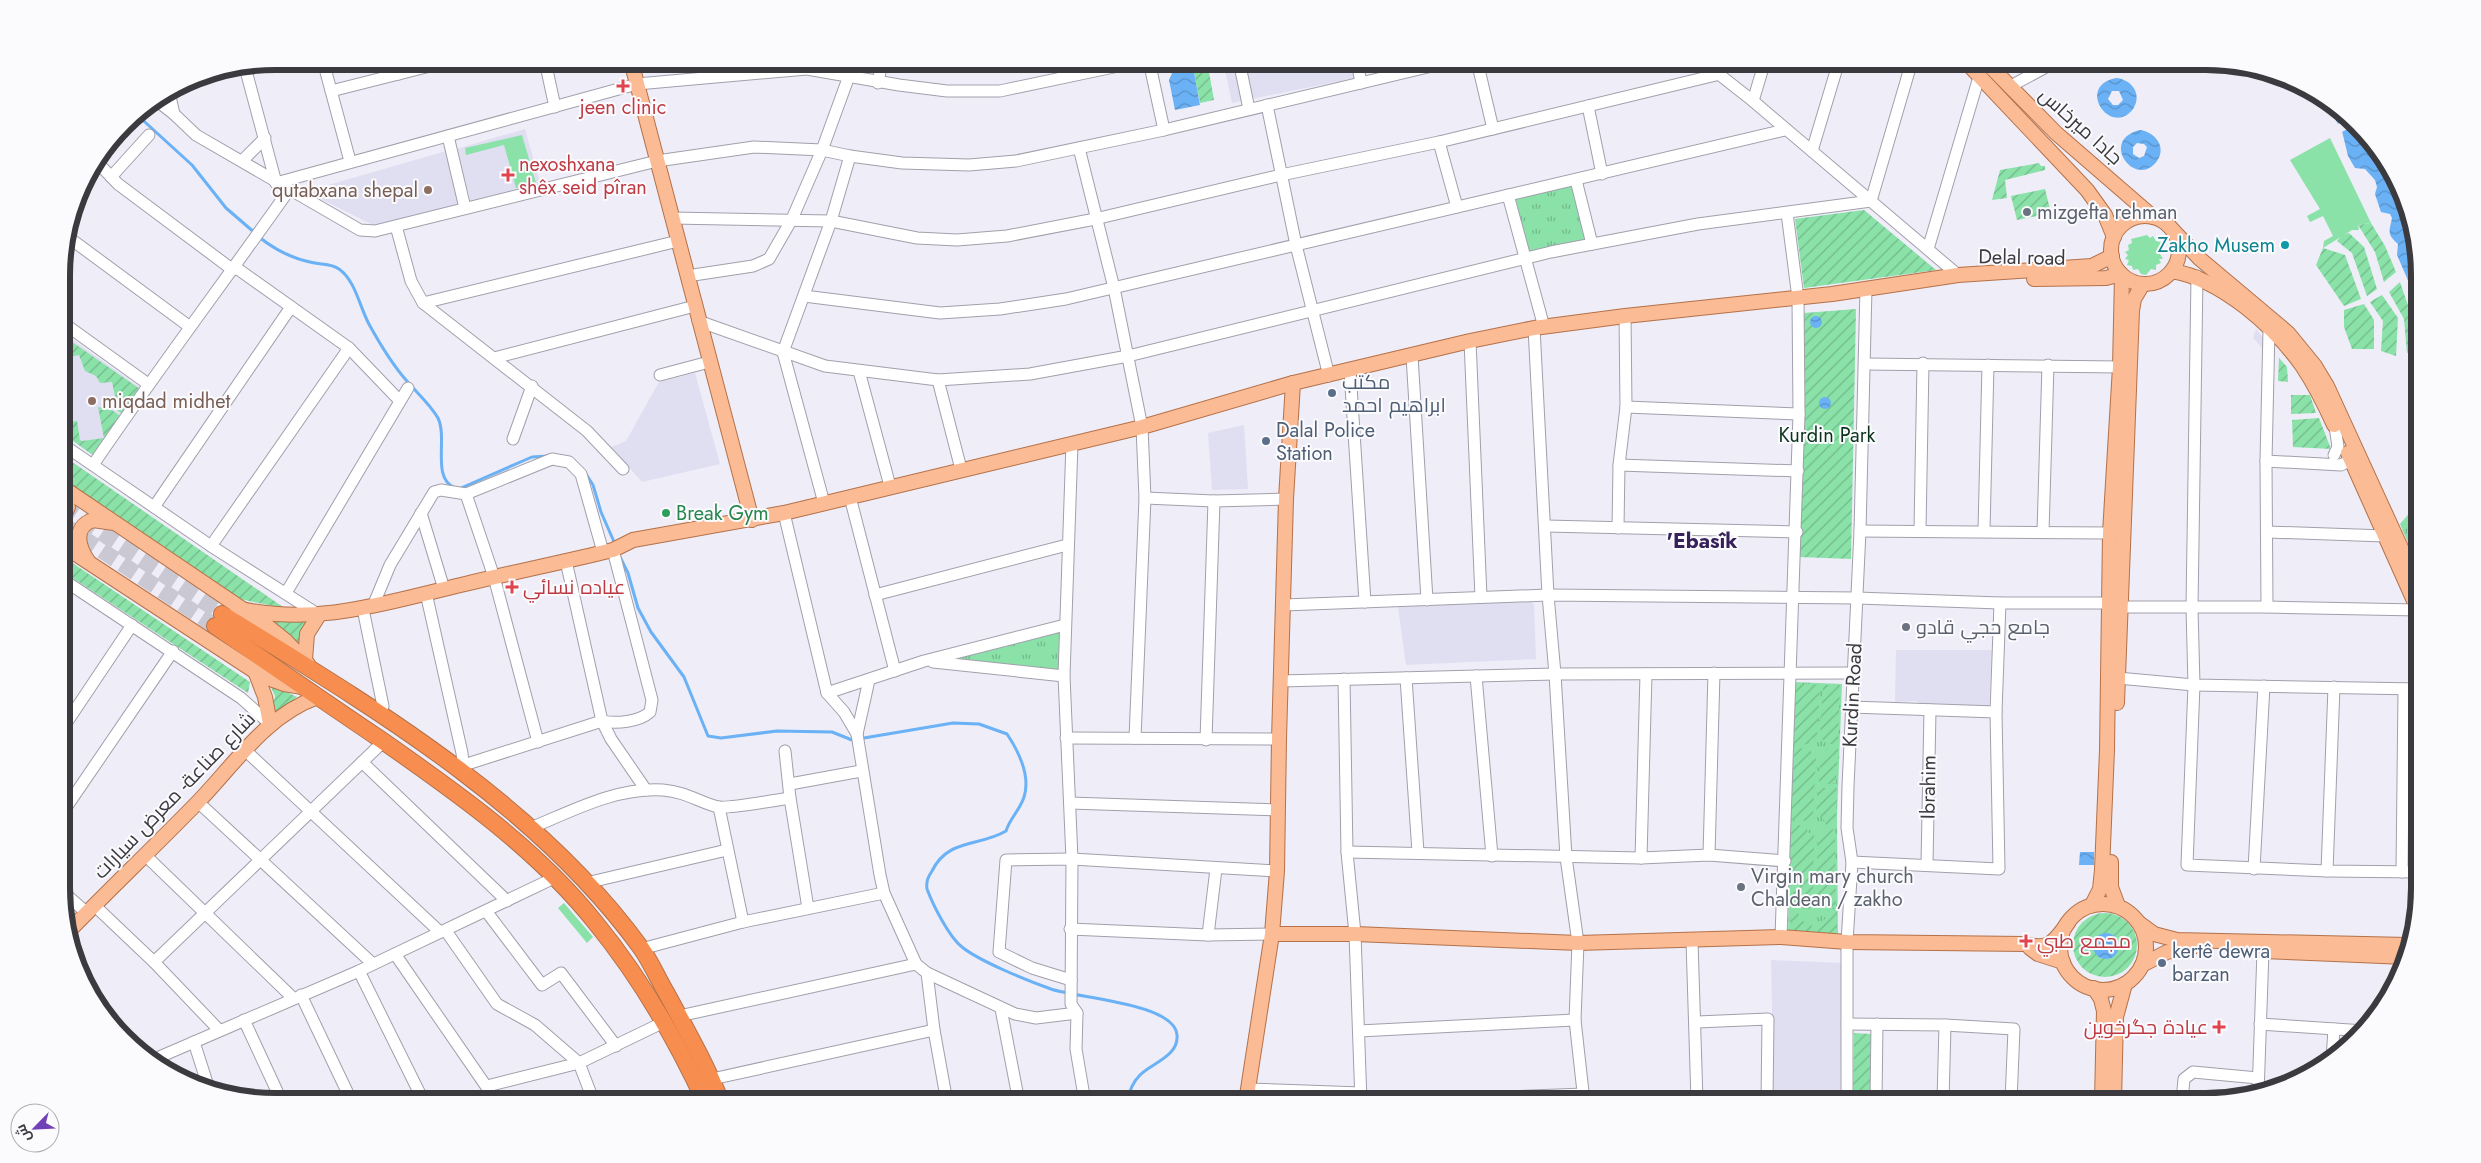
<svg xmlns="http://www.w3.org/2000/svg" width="2481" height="1163" font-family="Jost,Cairo,sans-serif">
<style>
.built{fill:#e0dff2}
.grass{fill:#8ae2a8}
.park{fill:url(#park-tufts)}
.garden{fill:url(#garden-furrows)}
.water{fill:url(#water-waves);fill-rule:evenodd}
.pier{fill:#eeedf8}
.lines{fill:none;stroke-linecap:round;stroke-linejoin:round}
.stream{stroke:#6ab1f5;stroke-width:3}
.highway-tunnel{stroke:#cac9d3;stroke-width:16;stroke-dasharray:16 8;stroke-linecap:butt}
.minor-casing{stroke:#a1a0ab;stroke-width:13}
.major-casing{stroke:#b57149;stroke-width:16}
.highway-casing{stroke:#b57149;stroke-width:18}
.minor{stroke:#fff;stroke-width:11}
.major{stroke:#fabb95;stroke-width:14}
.highway{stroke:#f78e4f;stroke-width:16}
.health-dot{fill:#e0444e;stroke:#fbfbfe;stroke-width:2}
.education-dot{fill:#8d6e63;stroke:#fbfbfe;stroke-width:2}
.worship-dot{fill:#6b7280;stroke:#fbfbfe;stroke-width:2}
.culture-dot{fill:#0f9aa8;stroke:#fbfbfe;stroke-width:2}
.service-dot{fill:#5c6f8a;stroke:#fbfbfe;stroke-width:2}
.leisure-dot{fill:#2e9e5b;stroke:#fbfbfe;stroke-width:2}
.labels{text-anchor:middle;stroke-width:4;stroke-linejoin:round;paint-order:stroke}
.health-label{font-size:20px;fill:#be3a42;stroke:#fbfbfe;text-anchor:start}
.street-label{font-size:20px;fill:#3a3a3f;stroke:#fbfbfe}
.education-label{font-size:20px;fill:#785e54;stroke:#fbfbfe;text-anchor:end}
.worship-label{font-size:20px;fill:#5b616d;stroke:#fbfbfe;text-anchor:start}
.culture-label{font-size:20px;fill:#0d838f;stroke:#fbfbfe;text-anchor:end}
.service-label{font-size:20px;fill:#4e5e75;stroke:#fbfbfe;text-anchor:start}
.park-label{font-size:20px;fill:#0a321b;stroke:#fbfbfe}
.leisure-label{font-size:20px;fill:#27864d;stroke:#fbfbfe;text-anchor:start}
.neighbourhood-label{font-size:21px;font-weight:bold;fill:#37215b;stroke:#fbfbfe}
.rim{fill:none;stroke:#3a3a3f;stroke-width:6}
</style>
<defs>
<pattern id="park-tufts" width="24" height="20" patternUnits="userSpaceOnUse" patternTransform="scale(1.25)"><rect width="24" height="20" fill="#8ae2a8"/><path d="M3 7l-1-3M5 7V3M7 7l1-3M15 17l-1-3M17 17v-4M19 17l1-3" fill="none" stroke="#72b88a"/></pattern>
<pattern id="garden-furrows" width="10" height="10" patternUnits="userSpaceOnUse" patternTransform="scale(1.25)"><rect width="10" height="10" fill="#8ae2a8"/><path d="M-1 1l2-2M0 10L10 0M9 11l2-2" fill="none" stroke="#72b88a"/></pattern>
<pattern id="water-waves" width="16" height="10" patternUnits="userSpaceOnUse" patternTransform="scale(1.25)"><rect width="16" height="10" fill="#6ab1f5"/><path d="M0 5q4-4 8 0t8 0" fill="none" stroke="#5891c8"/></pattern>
</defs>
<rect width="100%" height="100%" fill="#eeedf8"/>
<g class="built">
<path d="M1223 61H1351L1355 78 1232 103Z"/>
<path d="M525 129 541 186 472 206 456 149Z"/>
<path d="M446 151 460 206 379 228 311 194V190Z"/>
<path d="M2256 329 2264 339 2263 349 2253 338Z"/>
<path d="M62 332 142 389 94 456 62 433Z"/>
<path d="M695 373 720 464 642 482 611 447 626 441 659 382Z"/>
<path d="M1244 425 1248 489 1212 490 1208 433Z"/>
<path d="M1530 600 1534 605 1536 659 1406 665 1398 607Z"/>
<path d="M1896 650H1992L1989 709 1932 708 1915 701 1895 702Z"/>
<path d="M1771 960 1843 963 1840 1101H1774Z"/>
</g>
<g class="grass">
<path d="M522 135 536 183 516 188 504 145 466 155 465 148Z"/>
<path d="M2330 138 2371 223 2358 225 2359 230H2352L2323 248 2324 241 2333 236 2323 216 2310 222 2307 216 2320 209 2290 160Z"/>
<path d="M2147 235 2150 238 2153 236 2156 241 2161 242 2159 247 2163 249 2160 254 2163 259H2159L2161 263 2156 265V270L2151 269 2146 275 2141 274 2138 269 2133 270 2132 266 2127 265 2129 260 2125 259 2128 255 2125 252 2129 250 2128 245 2132 243 2131 239Z"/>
<path d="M564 903 593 937 587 943 558 908Z"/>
</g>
<g class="park">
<path d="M1578 183 1590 241 1529 254 1515 196Z"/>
<path d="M2419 502V568L2400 524Z"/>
<path d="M1061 630 1060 671 949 659Z"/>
<path d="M1793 682 1842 684 1837 816 1838 937 1788 935Z"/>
</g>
<g class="garden">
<path d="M1169 61H1207L1214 100 1200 103 1193 68 1170 71Z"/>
<path d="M2039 163 2041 166H2045V170L2005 180 2007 198 1992 200 2000 170Z"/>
<path d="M2045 189 2051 213 2017 220 2011 196Z"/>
<path d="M1864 210 1936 270 1804 288 1795 219Z"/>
<path d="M2371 223 2385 246 2396 272 2384 282 2375 252 2358 225Z"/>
<path d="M2349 233 2364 247 2377 289 2367 296 2352 253 2337 241 2342 235Z"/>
<path d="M2323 248 2345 255 2361 299 2344 306 2316 265Z"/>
<path d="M2400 282 2413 320 2418 329V349L2407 353 2404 319 2389 292Z"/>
<path d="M2382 295 2398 318 2396 356 2381 351 2383 321 2370 302Z"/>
<path d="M2364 304 2374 320V349H2352L2344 327V310Z"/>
<path d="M1856 309 1851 559 1799 557 1804 313Z"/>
<path d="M62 335 140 389 122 414 118 411 112 382 100 383 96 376 85 371 79 355 66 358Z"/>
<path d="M2279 358 2287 367 2288 382 2278 381Z"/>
<path d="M2291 395H2310L2316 413 2291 414Z"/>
<path d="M98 407 110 409 122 417 94 456 62 433V423L77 421 80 440 82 441 104 438Z"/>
<path d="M2319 418 2331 449 2293 447 2292 420Z"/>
<path d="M62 455 286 609 240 599 62 478Z"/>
<path d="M2419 509V556L2406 526Z"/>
<path d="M62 556 250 682 248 693 62 571Z"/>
<path d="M265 620H310L302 630 300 648Z"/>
<path d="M269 683 297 697 278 713 272 711 275 696Z"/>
<path d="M1795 683 1820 685 1817 737 1811 739 1809 744 1794 745Z"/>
<path d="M1823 685H1840L1838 744H1827L1820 737Z"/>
<path d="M1808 748 1816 757 1813 814 1805 821 1791 820 1794 749Z"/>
<path d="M1827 748 1838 749 1836 783 1819 785 1820 757 1824 754Z"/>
<path d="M1818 788H1837L1836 825H1826L1823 817 1816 814Z"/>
<path d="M1791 824 1804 826 1809 833 1814 835 1813 893 1803 896 1797 907H1790Z"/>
<path d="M1824 828 1835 830 1836 908 1829 907 1823 896 1816 893 1818 834 1822 833Z"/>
<path d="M1828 910H1837V936L1815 935 1816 925 1825 919Z"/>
<path d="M1791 911H1797L1802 921 1812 924 1811 935 1790 934Z"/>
<circle cx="2105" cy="945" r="32"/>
<path d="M1854 1033 1871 1034 1870 1101H1853Z"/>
</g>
<g class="water">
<path d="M1193 67 1200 105 1175 110 1169 80 1173 71Z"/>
<path d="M2116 78C2131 79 2143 94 2133 109 2111 138 2075 86 2116 78ZM2112 91H2119L2123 100 2118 105H2113L2108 99Z"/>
<path d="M2323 98 2337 106 2370 140 2372 144 2377 146 2404 193 2418 247V321L2410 285 2397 255 2398 244C2387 234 2389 233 2392 218L2390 214 2381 212 2375 194 2377 187 2375 180 2365 169 2355 168 2348 156 2342 131Z"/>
<path d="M2140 130C2155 132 2167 147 2157 161 2136 190 2098 140 2140 130ZM2137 143 2144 144 2147 147 2144 156 2139 158 2133 154V147Z"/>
<circle cx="1816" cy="322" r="6"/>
<circle cx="1825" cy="403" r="6"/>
<path d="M2080 852H2094V865H2079Z"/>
<circle cx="2106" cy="946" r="13"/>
</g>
<path class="pier" d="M2349 118 2355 125 2340 133 2336 125Z"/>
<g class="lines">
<g class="stream">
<path d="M135 113 192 165 226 208 255 233"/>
<path d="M259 237C274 249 291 258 310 262 320 265 331 263 339 269 356 281 360 309 370 326 380 344 392 364 406 380 416 392 430 404 438 418 448 439 431 478 455 488"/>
<path d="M586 474 593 485 601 512 615 544"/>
<path d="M461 488 532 457 548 456"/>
<path d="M619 555 628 573 638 608 651 632 684 677 708 736 721 738 777 731 832 732 852 740 953 723 979 724 1007 734C1019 752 1031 775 1024 797 1020 810 1010 818 1006 831 979 847 948 838 932 871 928 877 926 881 927 889 933 905 949 937 962 947 979 961 1028 981 1051 989 1076 998 1175 1003 1177 1035 1179 1056 1152 1063 1140 1075 1133 1082 1129 1091 1127 1102"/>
</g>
<g class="highway-tunnel">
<path d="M62 506 222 614"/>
<path d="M62 524 215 626"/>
</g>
<defs>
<g id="minor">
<path d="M323 61 350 161"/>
<path d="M396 61 399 74"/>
<path d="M545 61 555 107"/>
<path d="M1149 61 1164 130"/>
<path d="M1239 61 1249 109"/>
<path d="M1357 61 1361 83"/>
<path d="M1477 61 1493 129"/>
<path d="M1702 61 1753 101 1958 275"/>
<path d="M245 67 276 183"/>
<path d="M878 83 882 61"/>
<path d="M2009 87 2057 61"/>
<path d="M331 91 450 61"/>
<path d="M169 92 174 114 196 135 360 230 375 231 657 161 754 147 822 150 850 156 902 163 969 165 1016 161 1164 130 1453 61"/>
<path d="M156 100 174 114"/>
<path d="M1753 101 1765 61"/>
<path d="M1267 105 1296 245 1329 376"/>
<path d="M1588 106 1602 174"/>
<path d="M448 136 465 208"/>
<path d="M1439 142 1457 207"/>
<path d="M1079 148 1114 288 1142 427 1145 498 1135 738"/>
<path d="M1812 151 1839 61"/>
<path d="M242 161 265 138"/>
<path d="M97 162 118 184 233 270"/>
<path d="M111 177 149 135"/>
<path d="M1576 180 1592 244"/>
<path d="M276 183 637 84 807 69 899 85 947 91H1000L1142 61"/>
<path d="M1508 195 1544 327"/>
<path d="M672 218 831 221 917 238 957 240 1007 236 1095 219 1281 175 1439 142 1720 74"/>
<path d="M396 226 411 281 423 303 587 431 623 469"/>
<path d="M68 237 190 327"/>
<path d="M1928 249 1979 77"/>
<path d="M235 267 349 348 399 400"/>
<path d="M687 276 753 266 769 259 792 219 822 150 849 76"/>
<path d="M2197 276 2192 608 2194 685 2187 865 2327 871 2420 872"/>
<path d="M804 296 940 313 1000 309 1066 299 1785 130"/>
<path d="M423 303 678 241"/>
<path d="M698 321 825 366 938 380 1030 374 1128 356 1551 252 1698 224 1871 201 1912 61"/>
<path d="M62 322 148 384"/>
<path d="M1534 328 1548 595 1555 674 1566 857 1578 943 1575 1020 1584 1101"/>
<path d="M1470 341 1481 597"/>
<path d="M1412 356 1427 600"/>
<path d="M494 358 695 306"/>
<path d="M1865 364 2120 367"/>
<path d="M859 371 890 486"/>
<path d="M1350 371 1365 602"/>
<path d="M660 375 709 362"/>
<path d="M938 380 961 469"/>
<path d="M1626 407 1799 414"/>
<path d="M513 439 532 386"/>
<path d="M1072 443 1064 676 1072 859 1071 1004 1077 1013 1076 1049 1085 1102"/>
<path d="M62 444 211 546 319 615"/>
<path d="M2334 455 2338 447 2335 426"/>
<path d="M2266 461 2341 465 2351 460"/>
<path d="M93 465C156 372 224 282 289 190"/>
<path d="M1619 465 1798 471"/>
<path d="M466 494 494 577 538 742"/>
<path d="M850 497 895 671"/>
<path d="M1145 498 1214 501 1286 499"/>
<path d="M824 503 783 352 831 221 850 156"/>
<path d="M154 507 291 307"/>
<path d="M421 513 444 589"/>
<path d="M784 513 827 693 844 712 857 734"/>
<path d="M1546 526 1797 532"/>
<path d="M1618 528 1619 465 1626 407 1625 316"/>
<path d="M1920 530 1923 363"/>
<path d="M1984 530 1988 365"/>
<path d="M1860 531 2110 533"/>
<path d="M2043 532 2048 365"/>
<path d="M2268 532 2385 536"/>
<path d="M211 546 349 348"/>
<path d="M566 561 602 721 611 739 646 790"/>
<path d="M62 579 241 698 270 724"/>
<path d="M286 593 408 388"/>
<path d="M426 593 462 753 464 772"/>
<path d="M875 595 1067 545"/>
<path d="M1284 605 1548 595 1857 598 2000 603H2109"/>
<path d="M373 606 390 565 434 492 441 490 466 494 552 459 569 462 581 474 603 552"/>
<path d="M2120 607H2267L2418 610"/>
<path d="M2267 607 2266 461 2269 329"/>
<path d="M363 609 383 706 373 711"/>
<path d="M933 662 1064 676"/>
<path d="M1476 676 1492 856"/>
<path d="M1406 678 1418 852"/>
<path d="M2118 678 2194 685 2419 689"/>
<path d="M1344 679 1347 852 1355 934 1361 1102"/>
<path d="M869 680 857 734 880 875 884 893 916 964 927 973 934 1030 947 1102"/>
<path d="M1281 681 1555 674 1853 673"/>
<path d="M827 693 924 661 1065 625"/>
<path d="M1851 707 1996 712"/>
<path d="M63 728 132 625"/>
<path d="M1066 738 1279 739"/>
<path d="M1206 740 1214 501"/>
<path d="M246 751 440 932"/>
<path d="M785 751 790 798 808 908"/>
<path d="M362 762 507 901"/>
<path d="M464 765 602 721C616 724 639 722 650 712L652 700 613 550"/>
<path d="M790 784 861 771"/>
<path d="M198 802 373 964"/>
<path d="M1070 803 1277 810"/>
<path d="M719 807 743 922"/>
<path d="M63 812 173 651"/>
<path d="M533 827C574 810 617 787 663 790 687 792 698 802 718 807 728 809 776 800 790 798"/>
<path d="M1347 852 1641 858 1709 855 1785 861"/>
<path d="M145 855 293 998"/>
<path d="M1709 855 1714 673"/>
<path d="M1641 858 1646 674"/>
<path d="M1852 862 1999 869 1996 712 2000 603"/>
<path d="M1927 864 1930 710"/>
<path d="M2254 869 2264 686"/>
<path d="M2327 871 2334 687"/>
<path d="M2402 872 2404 689"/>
<path d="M586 883 727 850"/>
<path d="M63 892 87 913"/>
<path d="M94 905 154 962 219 1030"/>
<path d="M486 911 542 985 561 973 616 1046"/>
<path d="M1070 929 1208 935 1272 934"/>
<path d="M446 931 497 1004 535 1025 579 1063 594 1102"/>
<path d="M1208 935 1216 869"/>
<path d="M1781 937 1799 414 1798 298 1787 213"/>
<path d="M1692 941 1697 1101"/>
<path d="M641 949 743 922 884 893"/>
<path d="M395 954 497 1102"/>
<path d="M154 962 383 742"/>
<path d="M359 971 424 1102"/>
<path d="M927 973 1015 1014 1036 1018 1077 1013"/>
<path d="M1071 980 1032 968 999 952 1006 860 1072 859 1277 871"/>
<path d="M301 995 352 1102"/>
<path d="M1001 1009 1019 1102"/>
<path d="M103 1015 120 1032"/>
<path d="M679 1016 916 964"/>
<path d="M244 1020 282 1102"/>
<path d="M1697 1022 1768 1019 1767 1101"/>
<path d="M1847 1024 1945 1025 2014 1029 2011 1101"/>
<path d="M2260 1024 2365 1031"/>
<path d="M1359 1031 1575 1020"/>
<path d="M194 1042 209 1089"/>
<path d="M2332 1059 2334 1029"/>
<path d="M150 1061 359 971 554 878"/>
<path d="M712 1079 934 1030"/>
<path d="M487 1086 579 1063 664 1022"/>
<path d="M1248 1089 1361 1093"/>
<path d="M2258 1094 2263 951"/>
<path d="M1399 1101 1584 1094"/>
<path d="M1847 1101V942L1852 862 1847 828 1848 786 1860 531 1866 288"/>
<path d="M1876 1101 1877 1024"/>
<path d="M1943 1101 1945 1025"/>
<path d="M2182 1101 2184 1079 2193 1072 2258 1078"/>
<path d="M933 1102 947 1099"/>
</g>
<g id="major">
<path d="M631 61 752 520"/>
<path d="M1965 61 2087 190 2105 215 2114 237"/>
<path d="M1985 61 2056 133 2153 217"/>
<circle cx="2145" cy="250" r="34"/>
<path d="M2168 225 2200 259 2288 333 2315 366 2327 386 2419 587"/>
<path d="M2172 271C2221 279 2275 327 2303 367 2315 385 2325 405 2334 425"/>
<path d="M2034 279 2106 278 2121 274"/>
<path d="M2348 453 2419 612"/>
<path d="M62 487 266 625 286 641 308 664"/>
<path d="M62 492 68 507 62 521"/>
<path d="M62 545 262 676 284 684 303 687"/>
<path d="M88 561C79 548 72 527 93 520L114 523"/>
<path d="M237 608C316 627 388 602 465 584 514 572 564 562 613 550L633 540 784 513 1142 427 1293 383 1470 341 1534 328 1625 316 1832 294 1958 275 2092 266 2112 256"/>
<path d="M305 660 307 634 319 615"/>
<path d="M255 671 265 697 270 724"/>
<path d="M2117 703 2132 311 2134 299 2143 284"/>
<path d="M2111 862V887L2118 906"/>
<circle cx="2103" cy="947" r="43"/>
<path d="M2092 905 2100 889 2102 870 2107 750 2110 533 2120 367 2122 275"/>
<path d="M2139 923 2154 934 2177 940 2408 945"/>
<path d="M67 933C110 889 154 847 197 803 234 765 266 715 318 697"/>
<path d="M1272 934H1355L1578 943 1781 937 1847 942 2025 944C2050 951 2054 941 2068 923"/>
<path d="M2030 948 2038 954 2063 962"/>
<path d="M2262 951 2406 957"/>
<path d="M2142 965 2167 952 2193 947"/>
<path d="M2094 988 2101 999 2104 1011 2102 1101"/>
<path d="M2114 1101 2116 1017 2125 984"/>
<path d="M1246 1102 1272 934 1277 871 1279 739 1286 499 1293 383"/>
</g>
<g id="highway">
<path d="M222 614C371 706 537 804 641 948 651 962 658 979 667 994 686 1029 706 1064 721 1102"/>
<path d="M215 626C270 664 325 702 380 739 456 792 537 849 595 922 640 977 675 1037 705 1102"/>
</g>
</defs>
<use href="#minor" class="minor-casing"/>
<use href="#major" class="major-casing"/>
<use href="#highway" class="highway-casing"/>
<use href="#minor" class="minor"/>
<use href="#major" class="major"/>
<use href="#highway" class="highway"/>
</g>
<g class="health-dot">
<path d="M620.5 78.5h5v5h5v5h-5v5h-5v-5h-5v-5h5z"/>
<path d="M505.5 167.5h5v5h5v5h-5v5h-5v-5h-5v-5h5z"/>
<path d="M509.5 579.5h5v5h5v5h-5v5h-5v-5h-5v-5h5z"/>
<path d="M2023.5 933.5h5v5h5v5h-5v5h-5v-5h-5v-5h5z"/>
<path d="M2216.5 1019.5h5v5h5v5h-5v5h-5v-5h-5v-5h5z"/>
</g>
<g class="education-dot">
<circle cx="428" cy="190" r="5"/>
<circle cx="92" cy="401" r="5"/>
</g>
<g class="worship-dot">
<circle cx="2027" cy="212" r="5"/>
<circle cx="1906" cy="627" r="5"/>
<circle cx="1741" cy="887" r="5"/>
</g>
<circle class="culture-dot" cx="2285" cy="245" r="5"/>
<g class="service-dot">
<circle cx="1332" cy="393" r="5"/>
<circle cx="1266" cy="441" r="5"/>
<circle cx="2162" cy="963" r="5"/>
</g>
<circle class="leisure-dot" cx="666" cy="513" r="5"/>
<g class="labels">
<g class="health-label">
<text x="623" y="114" text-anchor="middle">jeen clinic</text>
<text x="519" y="171">nexoshxana<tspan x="519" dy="23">shêx seid pîran</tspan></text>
<text x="523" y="594">عياده نسائي</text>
<text x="2037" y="948">مجمع طبي</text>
<text x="2208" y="1034" text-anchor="end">عيادة جگرخوين</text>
</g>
<g class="street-label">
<text transform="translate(2081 126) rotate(42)" y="7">جادا ميرخاس</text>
<text transform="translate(2022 257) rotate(1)" y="7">Delal road</text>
<text transform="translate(1852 695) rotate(-87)" y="7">Kurdin Road</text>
<text transform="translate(1928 787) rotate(-89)" y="7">Ibrahim</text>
<text transform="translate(174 795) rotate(-46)" y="7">شارع صناعة- معرض سيارات</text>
</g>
<g class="education-label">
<text x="418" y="197">qutabxana shepal</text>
<text x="102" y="408" text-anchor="start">miqdad midhet</text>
</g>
<g class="worship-label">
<text x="2037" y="219">mizgefta rehman</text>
<text x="1916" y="634">جامع حجي قادو</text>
<text x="1751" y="883">Virgin mary church<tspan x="1751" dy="23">Chaldean / zakho</tspan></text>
</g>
<g class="culture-label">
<text x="2275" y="252">Zakho Musem</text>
</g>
<g class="service-label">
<text x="1342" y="389">مكتب<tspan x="1342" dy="23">ابراهيم احمد</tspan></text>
<text x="1276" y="437">Dalal Police<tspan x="1276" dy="23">Station</tspan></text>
<text x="2172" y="958">kertê dewra<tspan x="2172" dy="23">barzan</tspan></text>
</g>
<g class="park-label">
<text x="1827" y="442">Kurdin Park</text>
</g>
<g class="leisure-label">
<text x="676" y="520">Break Gym</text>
</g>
<g class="neighbourhood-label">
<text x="1702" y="548">'Ebasîk</text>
</g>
</g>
<path d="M0 0H2481V1163H0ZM275 70H2206A205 205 0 0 1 2411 275V888A205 205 0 0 1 2206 1093H275A205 205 0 0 1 70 888V275A205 205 0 0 1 275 70Z" fill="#fbfbfe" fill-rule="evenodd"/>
<path class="rim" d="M275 70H2206A205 205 0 0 1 2411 275V888A205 205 0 0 1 2206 1093H275A205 205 0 0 1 70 888V275A205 205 0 0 1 275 70Z"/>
<g transform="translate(35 1128) rotate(246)"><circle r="24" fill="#fbfbfe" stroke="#aeaeb2"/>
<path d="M0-4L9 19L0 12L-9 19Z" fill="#7141b8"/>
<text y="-8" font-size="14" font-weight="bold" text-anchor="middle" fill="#3a3a3f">ش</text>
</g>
</svg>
